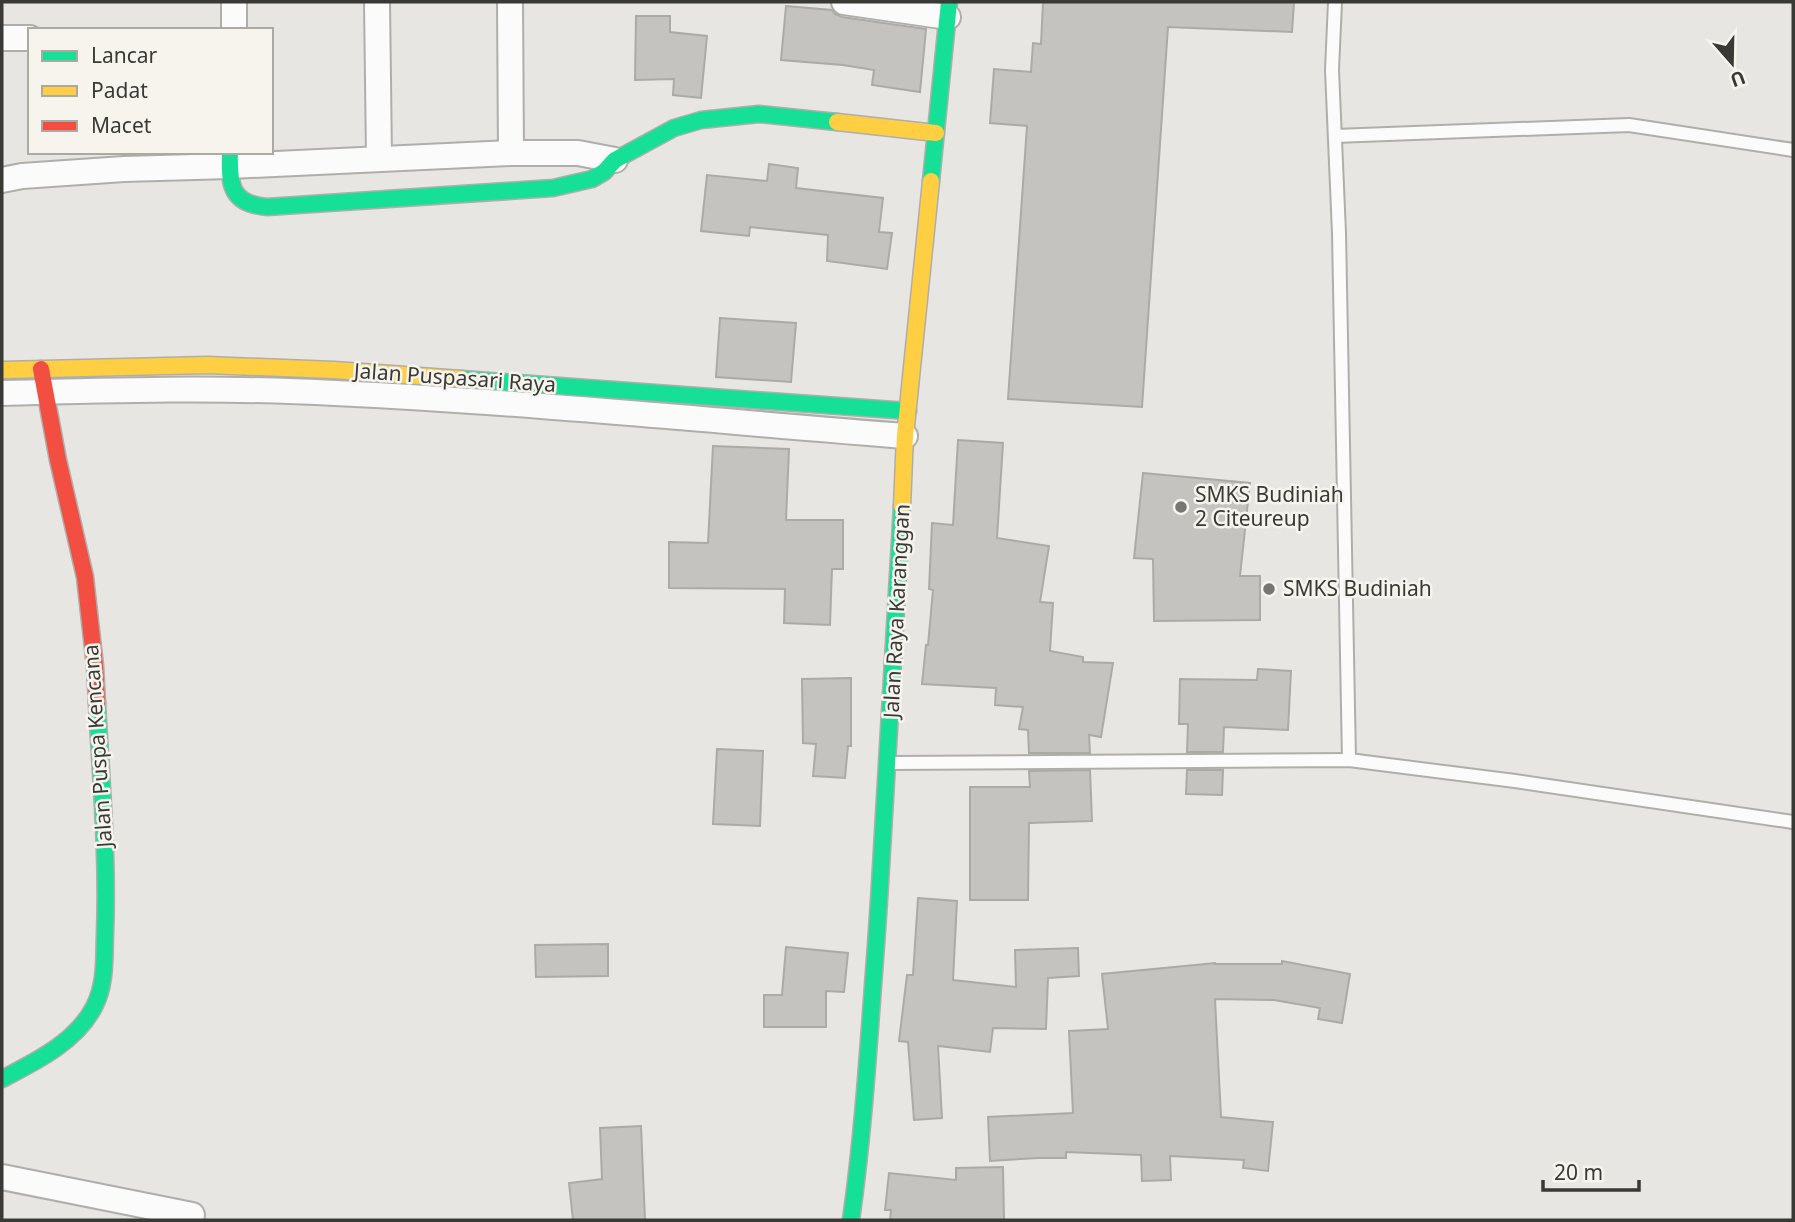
<svg xmlns="http://www.w3.org/2000/svg" width="1795" height="1222" font-family="'Noto Sans',sans-serif">
<style>
.building{fill:#c4c3c0;stroke:#aaaaa7;stroke-width:2}
.lines{fill:none;stroke-linecap:round;stroke-linejoin:round}
.lane-casing{stroke:#afaeab;stroke-width:16}
.street-casing{stroke:#afaeab;stroke-width:28}
.fast-casing{stroke:#afaeab;stroke-width:19}
.slow-casing{stroke:#afaeab;stroke-width:19}
.jam-casing{stroke:#afaeab;stroke-width:19}
.lane{stroke:#fbfbfb;stroke-width:12}
.street{stroke:#fbfbfb;stroke-width:24}
.fast{stroke:#16e098;stroke-width:16}
.slow{stroke:#ffcf43;stroke-width:16}
.jam{stroke:#f24e42;stroke-width:16}
.poi-dot{fill:#767672;stroke:#f6f4ed;stroke-width:2.5}
.labels{text-anchor:middle;stroke-width:5;stroke-linejoin:round;paint-order:stroke}
.street-label{font-size:21px;fill:#393936;stroke:#f6f4ed}
.poi-label{font-size:21px;fill:#393936;stroke:#f6f4ed;text-anchor:start}
</style>
<rect width="100%" height="100%" fill="#e7e6e2"/>
<g class="building">
<path d="M1043 2H1294L1292 32 1168 27 1142 407 1008 399 1027 126 990 123 994 69 1031 72 1033 43 1041 44Z"/>
<path d="M786 6 832 10 835 14 842 17 926 29 920 92 872 85 874 70 843 65 781 60Z"/>
<path d="M636 16H670V32L707 36 701 98 673 95 674 79 635 80Z"/>
<path d="M769 164 798 168 796 188 883 198 879 232 892 233 887 269 827 261 828 235 750 227 749 236 701 231 707 175 767 181Z"/>
<path d="M720 318 796 323 791 382 716 377Z"/>
<path d="M958 440 1003 443 997 538 1049 546 1040 602 1053 603 1050 651 1083 657V662L1113 663 1101 737 1089 735 1090 753H1029L1028 730 1019 729 1023 707 995 705 996 688 922 684 926 645H928L933 590 929 589 932 523 953 525Z"/>
<path d="M713 446 789 449 786 520H843V569H832L830 625 784 623 785 589 669 588V542L708 543Z"/>
<path d="M1143 473 1250 483 1240 576H1260V620L1154 621 1153 559 1134 558Z"/>
<path d="M1258 669 1291 671 1288 730 1224 727 1223 752H1187L1188 724H1179L1180 679 1257 680Z"/>
<path d="M851 678V746H848L845 778 813 776 816 744 803 743 802 679Z"/>
<path d="M717 749 763 751 760 826 713 824Z"/>
<path d="M1090 770 1092 821 1029 823 1028 900H970V787H1030L1029 771Z"/>
<path d="M1187 770H1223L1222 795 1186 794Z"/>
<path d="M918 898 957 901 953 980 1016 987 1015 950 1078 948 1079 976 1048 978 1046 1029 993 1028 990 1052 938 1046 942 1118 914 1120 908 1042 899 1041 907 975H913Z"/>
<path d="M608 944V976L536 977 535 945Z"/>
<path d="M786 947 848 953 844 992 826 991V1027H764V995H782Z"/>
<path d="M1282 961 1350 974 1342 1023 1318 1019 1320 1008 1274 1000 1215 999 1221 1117 1273 1122 1268 1171 1243 1168 1244 1160 1170 1156 1171 1180 1142 1181 1141 1155 1066 1152V1158H1037L990 1161 988 1117 1073 1113 1069 1031 1108 1029 1102 974 1215 963V964H1282Z"/>
<path d="M641 1126 645 1220H573L569 1183 602 1179 600 1128Z"/>
<path d="M1003 1167 1004 1220H890L891 1210H885L889 1173 956 1180V1168Z"/>
</g>
<g class="lines">
<defs>
<g id="lane">
<path d="M1335 2 1332 70 1339 233 1349 760"/>
<path d="M1335 136 1629 125 1793 150"/>
<path d="M890 763 1349 760 1515 781 1793 822"/>
</g>
<g id="street">
<path d="M234 2V30"/>
<path d="M377 2 379 158"/>
<path d="M510 2 511 153"/>
<path d="M844 2 948 17"/>
<path d="M2 38H30"/>
<path d="M2 180 22 176 124 169 230 166 511 153H578L615 160"/>
<path d="M2 393C113 390 224 387 335 393 525 402 715 421 905 436"/>
<path d="M2 1177 192 1215"/>
</g>
<g id="fast">
<path d="M230 152C229 184 230 204 267 207L553 188 592 179 604 172 615 160 674 128 701 120 759 114 837 122"/>
<path d="M931 181 949 2"/>
<path d="M462 379 908 411"/>
<path d="M2 1079C35 1062 76 1042 94 1007 106 984 104 959 105 934 108 857 101 780 97 703"/>
<path d="M851 1220C864 1129 869 1037 876 945 886 799 894 653 902 506"/>
</g>
<g id="slow">
<path d="M837 122 936 133"/>
<path d="M2 370 207 365 334 370 462 379"/>
<path d="M902 506 905 436 931 181"/>
</g>
<path id="jam" d="M41 369 58 460 85 577 95 666 97 703"/>
</defs>
<use href="#lane" class="lane-casing"/>
<use href="#street" class="street-casing"/>
<use href="#fast" class="fast-casing"/>
<use href="#slow" class="slow-casing"/>
<use href="#jam" class="jam-casing"/>
<use href="#lane" class="lane"/>
<use href="#street" class="street"/>
<use href="#fast" class="fast"/>
<use href="#slow" class="slow"/>
<use href="#jam" class="jam"/>
</g>
<g class="poi-dot">
<circle cx="1181" cy="507" r="7"/>
<circle cx="1269" cy="589" r="7"/>
</g>
<g class="labels">
<g class="street-label">
<text transform="translate(455 378) rotate(4)" y="7">Jalan Puspasari Raya</text>
<text transform="translate(897 611) rotate(-87)" y="7">Jalan Raya Karanggan</text>
<text transform="translate(98 746) rotate(-94)" y="7">Jalan Puspa Kencana</text>
</g>
<g class="poi-label">
<text x="1195" y="502">SMKS Budiniah<tspan x="1195" dy="24">2 Citeureup</tspan></text>
<text x="1283" y="596">SMKS Budiniah</text>
</g>
</g>
<rect width="1795" height="1222" fill="none" stroke="#393936" stroke-width="7"/>
<rect x="28" y="28" width="245" height="126" fill="#f6f4ed" stroke="#aaa9a4" stroke-width="2"/>
<rect x="42" y="51" width="35" height="10" fill="#16e098" stroke="#aaa9a4" stroke-width="2"/>
<text x="91" y="63" font-size="21" fill="#393936">Lancar</text>
<rect x="42" y="86" width="35" height="10" fill="#ffcf43" stroke="#aaa9a4" stroke-width="2"/>
<text x="91" y="98" font-size="21" fill="#393936">Padat</text>
<rect x="42" y="121" width="35" height="10" fill="#f24e42" stroke="#aaa9a4" stroke-width="2"/>
<text x="91" y="133" font-size="21" fill="#393936">Macet</text>
<g transform="translate(1732 63) rotate(160)" stroke="#f6f4ed" stroke-width="5" paint-order="stroke">
<path d="M0-5L12 26L0 18L-12 26Z" fill="#393936"/>
<text y="-10" font-size="19" font-weight="bold" text-anchor="middle" fill="#393936">U</text>
</g>
<path d="M1543 1180v10h96v-10" fill="none" stroke="#393936" stroke-width="3.5"/>
<text x="1554" y="1180" font-size="21" fill="#393936" stroke="#f6f4ed" stroke-width="5" paint-order="stroke">20 m</text>
</svg>
